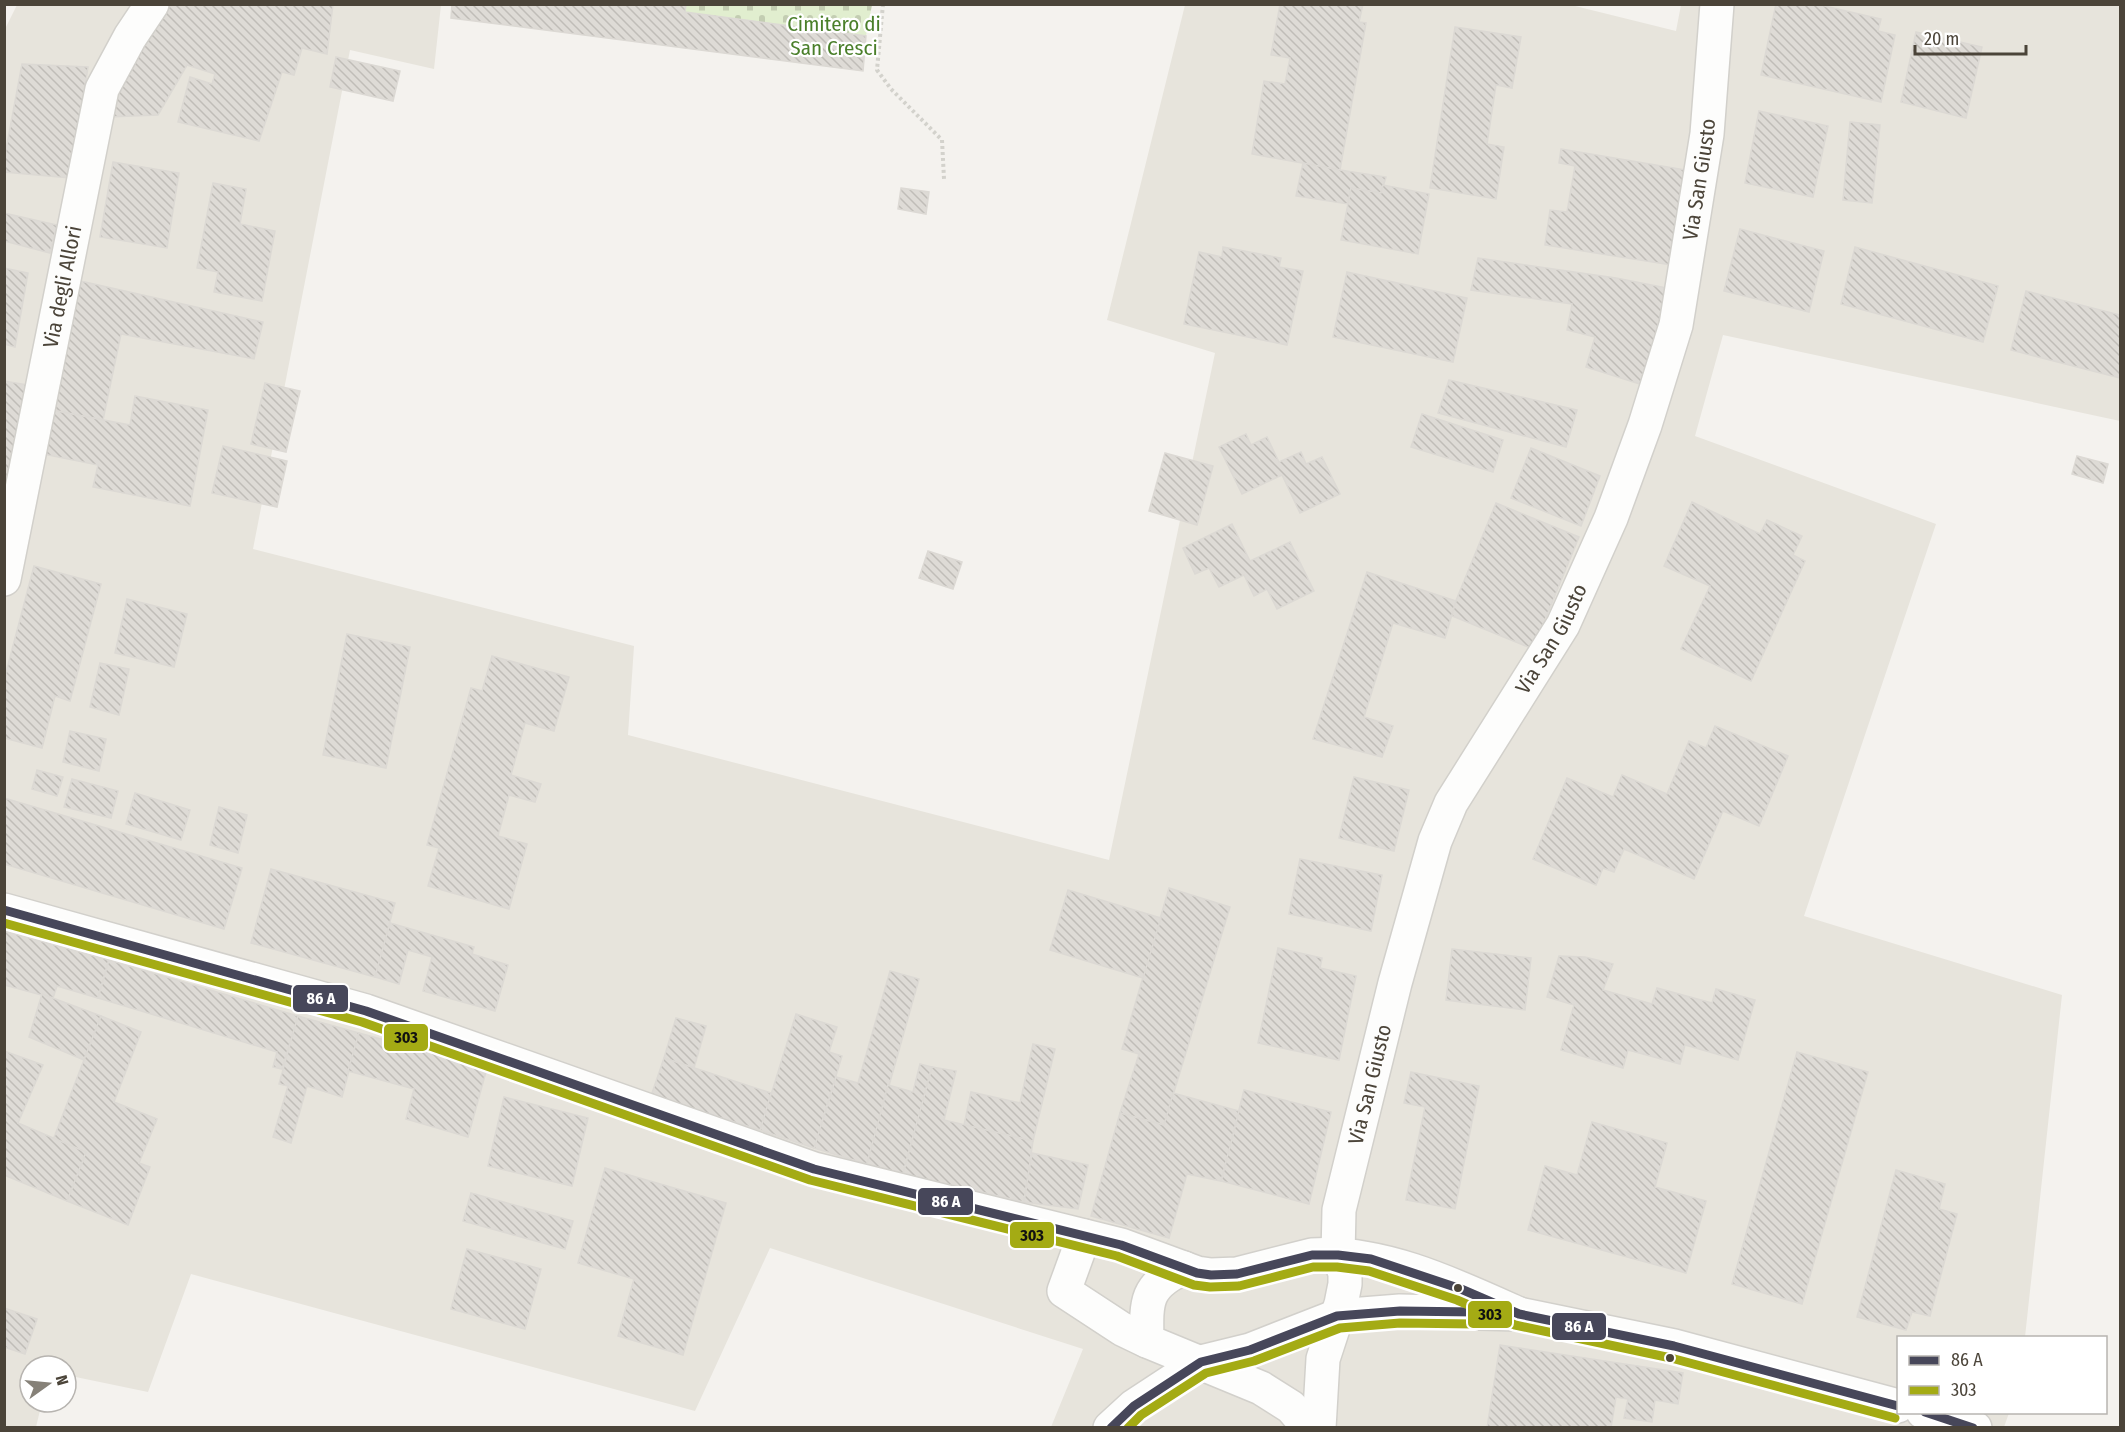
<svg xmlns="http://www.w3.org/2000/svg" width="2125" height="1432" font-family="'Fira Sans Condensed',sans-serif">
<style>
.residential{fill:#e7e4dc}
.cemetery{fill:url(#cemetery-stones)}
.building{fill:url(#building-back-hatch);stroke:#dcd9d4;stroke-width:1.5}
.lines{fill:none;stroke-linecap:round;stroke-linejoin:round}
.street-casing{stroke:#d2d0cb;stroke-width:36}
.path{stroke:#d3d2cc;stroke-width:4;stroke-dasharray:3 3;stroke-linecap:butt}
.street{stroke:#fdfdfc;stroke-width:33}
.bus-1-casing{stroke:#fff;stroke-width:14}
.bus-2-casing{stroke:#fff;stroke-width:14}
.bus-1{stroke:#47475a;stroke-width:9}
.bus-2{stroke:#a4ab14;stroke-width:9}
.bus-dot{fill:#4b4439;stroke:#fff;stroke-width:2}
.labels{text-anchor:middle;stroke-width:4.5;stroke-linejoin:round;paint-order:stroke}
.park-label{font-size:21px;fill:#4a7f2a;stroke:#fff}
.street-label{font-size:21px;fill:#4b4439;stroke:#fff}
.line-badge{stroke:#fff;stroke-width:2}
.badge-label{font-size:16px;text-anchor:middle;font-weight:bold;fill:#fff}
.pale-badge-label{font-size:16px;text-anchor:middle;font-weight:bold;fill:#111}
</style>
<defs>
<pattern id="cemetery-stones" width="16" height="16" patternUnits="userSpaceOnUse" patternTransform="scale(1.5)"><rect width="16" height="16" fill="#e1eecf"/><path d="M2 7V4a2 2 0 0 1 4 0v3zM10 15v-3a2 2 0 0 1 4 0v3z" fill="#c3cdb2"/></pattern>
<pattern id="building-back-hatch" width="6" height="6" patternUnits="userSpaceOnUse" patternTransform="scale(1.5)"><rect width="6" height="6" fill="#dedbd6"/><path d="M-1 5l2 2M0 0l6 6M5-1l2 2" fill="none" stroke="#c0bdb8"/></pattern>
</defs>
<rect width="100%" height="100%" fill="#f4f2ee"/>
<path class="residential" d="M1567 4 1676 31 1681 5H2120V421L1723 335 1695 436 1936 524 1804 916 2062 995 2025 1337 1898 1338V1412L2009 1413 2004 1427H1051L1083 1349 770 1248 695 1411 191 1274 148 1392 66 1375V1366H30V1402H42L36 1427H5L4 31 17 5H441L434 69 350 50 253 549 634 646 628 735 1109 860 1215 353 1107 320 1185 5Z"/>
<path class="cemetery" d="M452 4 872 5 866 36 863 71 451 18Z"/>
<g class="building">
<path d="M171 4H333L327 54 302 48 294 75 282 72 259 141 178 122 190 77 212 84 215 74 187 65 158 115 108 117 113 87Z"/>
<path d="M452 4H686L685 12 866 36 863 71 451 18Z"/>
<path d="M1280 4H1363L1359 22 1366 23 1340 170 1252 154 1264 81 1285 84 1290 58 1271 55Z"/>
<path d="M1776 4H1816L1881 19 1878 31 1895 35 1881 102 1761 75Z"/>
<path d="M1455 27 1521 37 1512 88 1496 85 1487 144 1504 147 1496 199 1430 188Z"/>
<path d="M1916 32 1982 47 1966 118 1901 102Z"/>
<path d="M336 57 400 71 393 101 330 87Z"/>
<path d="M22 64 88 67 70 178 4 172V160Z"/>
<path d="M1759 111 1828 126 1813 197 1745 183Z"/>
<path d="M1850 122 1880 125 1872 203 1843 200Z"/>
<path d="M1561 149 1686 170 1671 265 1545 245 1550 210 1567 212 1575 166 1559 163Z"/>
<path d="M113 162 179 173 167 248 100 237Z"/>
<path d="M1303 163 1340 170 1386 177 1381 193 1351 188 1348 204 1296 196Z"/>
<path d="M213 183 246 189 240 224 275 231 262 301 214 292 218 272 197 268Z"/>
<path d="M1383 185 1429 194 1418 254 1341 240 1351 188 1381 193Z"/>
<path d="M901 188 929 192 926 214 898 209Z"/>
<path d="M4 213 57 225 50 253 4 241Z"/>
<path d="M1740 229 1824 251 1809 312 1724 291Z"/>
<path d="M1223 247 1281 258 1279 267 1303 271 1287 345 1184 324 1199 252 1222 257Z"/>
<path d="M1855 247 1998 286 1983 342 1841 304Z"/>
<path d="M1478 258 1616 278 1667 288 1643 385 1586 367 1595 337 1567 330 1572 304 1471 290Z"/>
<path d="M4 268 28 273 15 347 4 344Z"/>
<path d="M1347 272 1467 298 1453 362 1333 337Z"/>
<path d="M76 280 263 322 254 359 121 334 103 420 46 409Z"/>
<path d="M2026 291 2120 315V378L2011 350Z"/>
<path d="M1449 380 1577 410 1566 447 1438 413Z"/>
<path d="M4 381 28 385 16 479 4 478Z"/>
<path d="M265 383 300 391 286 452 251 444Z"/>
<path d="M135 396 208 410 190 506 93 487 98 465 38 453 46 409 130 425Z"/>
<path d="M1422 414 1503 440 1493 472 1411 447Z"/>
<path d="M1246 434 1251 445 1267 437 1279 462 1301 452 1306 464 1322 457 1340 494 1300 513 1282 475 1242 494 1219 447Z"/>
<path d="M223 446 287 461 277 507 212 493Z"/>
<path d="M1531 448 1600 476 1581 526 1511 498Z"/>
<path d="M1165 453 1213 466 1197 525 1149 511Z"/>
<path d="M2077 456 2108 464 2103 483 2072 474Z"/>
<path d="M1692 502 1760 534 1767 520 1802 536 1793 555 1805 561 1751 681 1681 649 1710 586 1664 566Z"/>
<path d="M1496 503 1579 537 1533 649 1450 615Z"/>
<path d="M1232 524 1250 561 1290 542 1314 591 1277 609 1267 589 1254 596 1244 575 1219 587 1209 568 1195 574 1183 548Z"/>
<path d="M928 551 962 562 953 589 919 578Z"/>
<path d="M34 566 101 584 70 701 55 696 42 748 4 738V680Z"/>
<path d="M1367 572 1456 601 1445 638 1393 623 1364 717 1393 726 1382 757 1313 739Z"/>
<path d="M127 599 187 614 174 667 115 653Z"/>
<path d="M347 634 410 647 386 768 323 755Z"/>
<path d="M492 656 569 677 554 731 525 723 511 775 541 784 535 802 509 795 498 836 527 844 509 909 428 886 439 848 427 845 471 688 482 691Z"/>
<path d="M100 663 129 669 119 715 90 707Z"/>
<path d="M1715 726 1788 756 1759 826 1723 811 1694 879 1624 849 1614 872 1603 868 1596 885 1533 859 1567 778 1613 797 1622 775 1667 794 1689 741 1706 748Z"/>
<path d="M70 731 106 739 99 771 63 762Z"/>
<path d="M37 770 63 777 57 796 32 789Z"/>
<path d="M1354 777 1409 790 1394 851 1339 838Z"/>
<path d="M72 779 118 791 111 818 64 807Z"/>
<path d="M135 793 190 810 181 840 126 824Z"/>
<path d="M4 798 242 868 224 929 4 864Z"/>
<path d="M219 807 247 815 238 853 210 845Z"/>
<path d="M1300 859 1382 875 1371 931 1289 914Z"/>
<path d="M271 869 395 903 375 977 251 943Z"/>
<path d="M1169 888 1230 907 1164 1125 1120 1113 1139 1054 1122 1049Z"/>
<path d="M1068 890 1161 918 1143 978 1050 950Z"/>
<path d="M390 923 474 947 472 954 508 965 495 1011 423 991 432 957 408 950 399 984 375 977Z"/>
<path d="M4 931 109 960 98 998 57 986 53 998 4 985Z"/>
<path d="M1278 948 1322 958 1320 968 1356 976 1339 1060 1258 1043Z"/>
<path d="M1452 949 1531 958 1525 1010 1446 1000Z"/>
<path d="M1559 956 1585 957 1613 964 1603 990 1652 1004 1657 988 1712 1003 1716 989 1755 1000 1738 1060 1685 1045 1680 1064 1628 1050 1623 1068 1561 1050 1574 1005 1547 997Z"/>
<path d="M109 960 298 1016 282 1069 273 1067 277 1052 98 998Z"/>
<path d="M890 971 919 979 867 1164 814 1148 836 1077 858 1083Z"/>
<path d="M42 994 101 1016 84 1060 29 1037Z"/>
<path d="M796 1014 837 1027 829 1052 842 1056 814 1148 760 1130Z"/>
<path d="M101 1016 141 1032 114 1102 157 1119 139 1163 150 1167 128 1225 67 1201 86 1152 53 1140Z"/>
<path d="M298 1016 359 1033 342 1097 307 1086 291 1143 273 1137 288 1086 279 1084Z"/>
<path d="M676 1018 706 1026 694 1068 664 1058Z"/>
<path d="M359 1033 487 1068 468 1137 406 1119 414 1089 348 1071Z"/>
<path d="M1033 1044 1055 1049 1033 1141 964 1125 971 1092 1020 1103Z"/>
<path d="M4 1051 43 1065 18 1123 86 1152 67 1201 4 1175Z"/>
<path d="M1797 1052 1868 1072 1802 1304 1732 1284Z"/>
<path d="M664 1058 771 1093 760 1130 651 1096Z"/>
<path d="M920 1064 932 1067 903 1174 867 1164 888 1085 913 1092Z"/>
<path d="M932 1067 956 1071 944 1120 1033 1141 1024 1202 903 1174Z"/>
<path d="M1411 1072 1479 1086 1455 1209 1406 1200 1425 1107 1404 1103Z"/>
<path d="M1244 1090 1331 1112 1309 1204 1221 1181Z"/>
<path d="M1173 1093 1239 1111 1221 1181 1187 1174 1169 1238 1091 1216 1120 1113 1164 1125Z"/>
<path d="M504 1097 588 1118 572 1186 488 1166Z"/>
<path d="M1592 1122 1667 1143 1655 1187 1706 1201 1686 1273 1528 1230 1545 1166 1577 1175Z"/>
<path d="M1032 1153 1088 1165 1078 1209 1024 1202Z"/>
<path d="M605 1168 726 1203 683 1355 618 1336 634 1279 578 1263Z"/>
<path d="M1896 1170 1945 1184 1939 1209 1957 1214 1930 1316 1912 1312 1906 1330 1857 1317Z"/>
<path d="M471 1193 573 1221 565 1249 463 1221Z"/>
<path d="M467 1249 541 1269 525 1329 451 1309Z"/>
<path d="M4 1308 37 1319 25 1354 4 1347Z"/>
<path d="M1500 1345 1683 1373 1678 1404 1655 1400 1652 1422 1624 1418 1628 1399 1616 1397 1611 1428H1487Z"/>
</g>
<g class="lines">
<defs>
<g id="street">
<path id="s1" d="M4 579 102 89 130 37 152 4"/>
<path d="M4 910 366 1011 814 1169 1121 1245 1197 1273 1211 1275 1237 1274 1312 1255C1382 1250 1457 1286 1519 1314"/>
<path d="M1084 1236 1064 1291 1122 1329 1147 1341"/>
<path d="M1184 1268C1145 1285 1146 1302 1147 1341L1261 1388 1291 1407 1309 1428"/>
<path d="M1923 1412 1975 1428"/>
<path d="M1110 1428 1134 1406 1201 1362 1250 1350 1337 1316 1400 1311 1519 1314 1674 1346 1898 1406"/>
<path id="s2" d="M1319 1428 1323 1359 1341 1304 1345 1284V1273L1338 1255 1339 1210 1395 983 1435 841 1451 803 1563 625 1611 518 1645 425 1676 325 1707 134 1717 4"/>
</g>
</defs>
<use href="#street" class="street-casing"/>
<path class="path" d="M883 4 877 70 891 89 942 140 944 179"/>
<use href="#street" class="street"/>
<defs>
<g id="bus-1">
<path d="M4 910 366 1011 814 1169 1121 1245 1197 1273 1211 1275 1237 1274 1312 1255H1338L1371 1259 1461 1289 1519 1314 1674 1346 1898 1406"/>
<path d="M1925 1412 1973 1428"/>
<path d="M1111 1428 1134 1406 1201 1362 1250 1350 1337 1316 1400 1311 1475 1312"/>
</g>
<g id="bus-2">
<path d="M4 923 362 1022 810 1180 1117 1256 1194 1285 1210 1287 1239 1286 1313 1267H1337L1369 1271 1457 1300 1515 1325 1671 1358 1895 1418"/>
<path d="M1128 1428 1141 1415 1206 1373 1254 1361 1340 1328 1400 1323 1475 1324"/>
</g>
</defs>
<use href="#bus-1" class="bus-1-casing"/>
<use href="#bus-2" class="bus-2-casing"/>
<use href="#bus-1" class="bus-1"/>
<use href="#bus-2" class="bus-2"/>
</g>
<g class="bus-dot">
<circle cx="1458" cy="1288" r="5"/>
<circle cx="1670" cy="1358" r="5"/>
</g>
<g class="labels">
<g class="park-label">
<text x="834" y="31">Cimitero di<tspan x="834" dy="24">San Cresci</tspan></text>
</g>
<g class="street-label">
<text dy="7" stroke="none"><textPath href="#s2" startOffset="1324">Via San Giusto</textPath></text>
<text dy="7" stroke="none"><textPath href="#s1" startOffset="298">Via degli Allori</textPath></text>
<text dy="7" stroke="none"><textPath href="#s2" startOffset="838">Via San Giusto</textPath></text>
<text dy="7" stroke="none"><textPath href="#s2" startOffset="352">Via San Giusto</textPath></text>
</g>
</g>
<g class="line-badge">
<rect x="292" y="984" width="57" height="29" rx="6" fill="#47475a"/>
<rect x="383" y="1023" width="46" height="29" rx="6" fill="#a4ab14"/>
<rect x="917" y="1187" width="57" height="29" rx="6" fill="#47475a"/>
<rect x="1009" y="1221" width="46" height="28" rx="6" fill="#a4ab14"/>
<rect x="1467" y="1300" width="46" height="29" rx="6" fill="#a4ab14"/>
<rect x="1551" y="1312" width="56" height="29" rx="6" fill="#47475a"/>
</g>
<g class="badge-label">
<text x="321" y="1004">86 A</text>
<text x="946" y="1207">86 A</text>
<text x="1579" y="1332">86 A</text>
</g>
<g class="pale-badge-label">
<text x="406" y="1043">303</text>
<text x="1032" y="1241">303</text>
<text x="1490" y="1320">303</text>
</g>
<rect width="2125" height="1432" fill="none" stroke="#4b4439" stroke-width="12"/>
<rect x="1897" y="1336" width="210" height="78" fill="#ffffff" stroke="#b7b4b0" stroke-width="1.5"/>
<rect x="1909" y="1356" width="30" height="9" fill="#47475a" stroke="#b7b4b0" stroke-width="1.5"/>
<text x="1951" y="1366" font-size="18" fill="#4b4439">86 A</text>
<rect x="1909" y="1386" width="30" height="9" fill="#a4ab14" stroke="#b7b4b0" stroke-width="1.5"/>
<text x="1951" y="1396" font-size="18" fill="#4b4439">303</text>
<g transform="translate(48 1384) rotate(75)"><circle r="28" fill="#ffffff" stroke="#b7b4b0" stroke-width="1.5"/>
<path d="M0-4.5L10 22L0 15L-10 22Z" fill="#868178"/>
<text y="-9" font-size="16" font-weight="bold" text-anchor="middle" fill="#4b4439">N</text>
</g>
<path d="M1915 45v9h111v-9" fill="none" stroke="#4b4439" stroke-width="3"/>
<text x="1924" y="45" font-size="18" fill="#4b4439" stroke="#ffffff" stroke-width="4.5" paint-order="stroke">20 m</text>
</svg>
